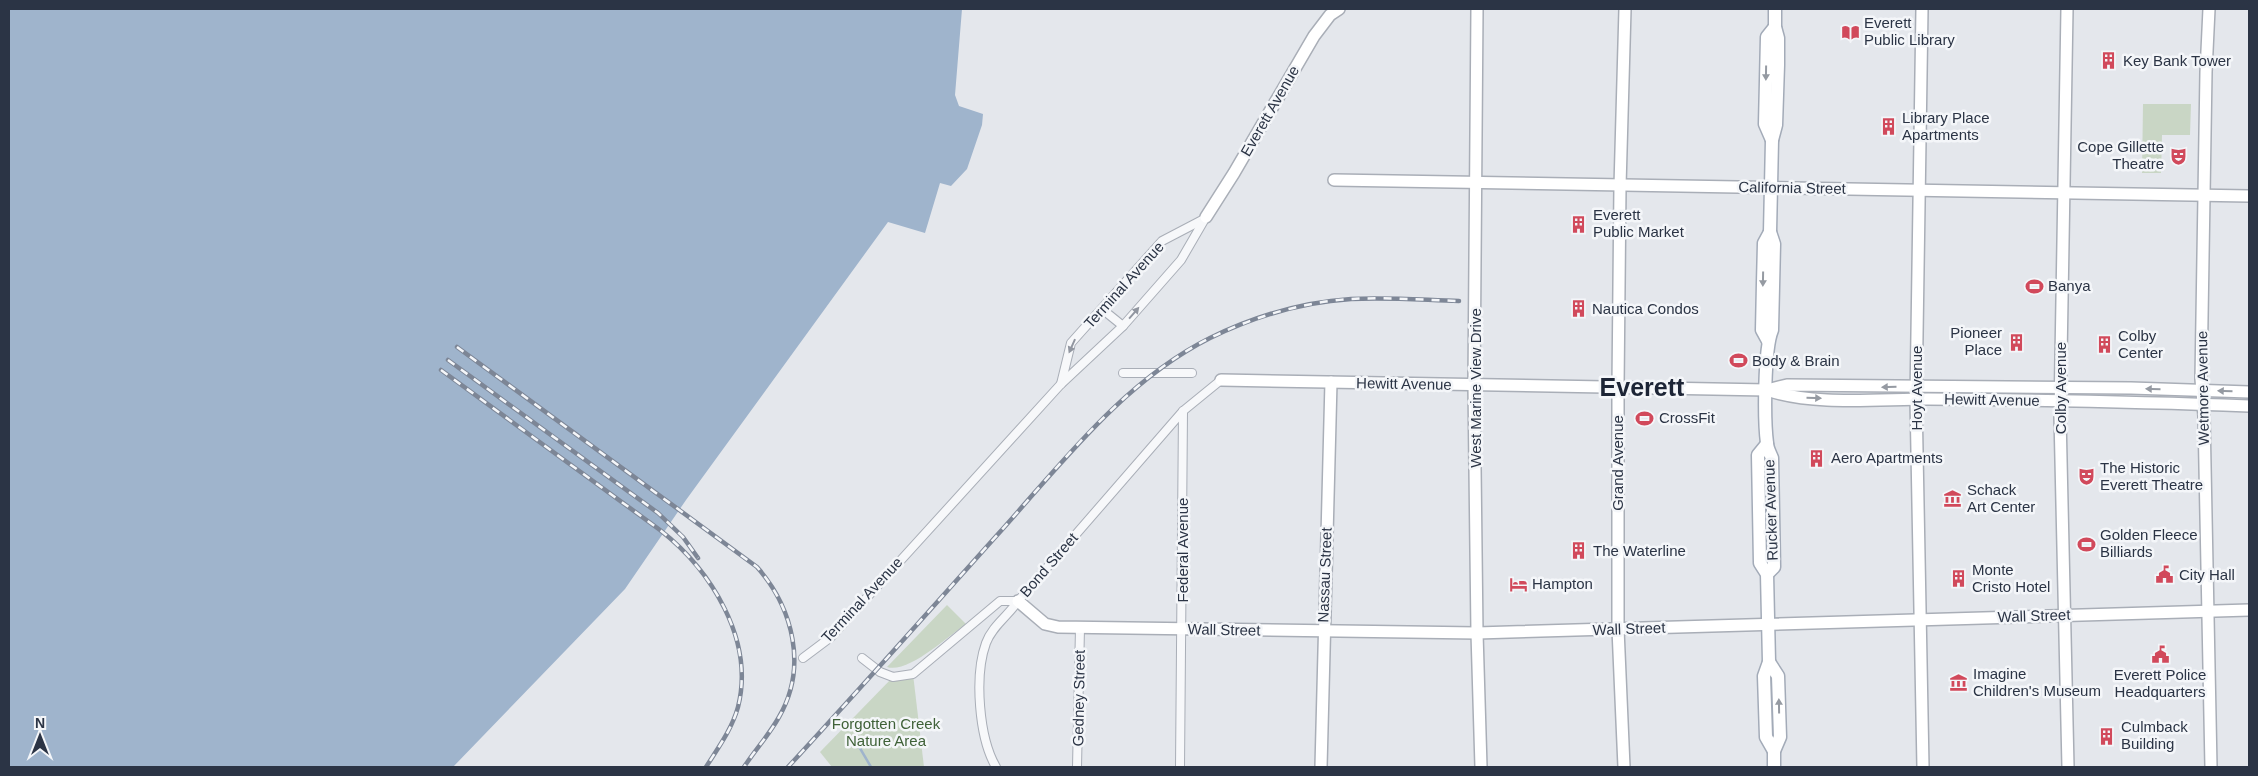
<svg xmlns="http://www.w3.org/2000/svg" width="2258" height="776" font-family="Helvetica,sans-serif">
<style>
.green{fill:#c9d6c5}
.water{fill:#9fb4cc}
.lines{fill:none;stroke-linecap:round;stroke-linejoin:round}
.stream{stroke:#9fb4cc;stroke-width:2.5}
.street-casing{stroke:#a9aeb7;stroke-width:10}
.secondary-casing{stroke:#a9aeb7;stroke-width:14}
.primary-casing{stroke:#a3abb8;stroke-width:15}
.street{stroke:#f7f8fa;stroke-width:8}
.secondary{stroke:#fff;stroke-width:11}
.primary{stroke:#fff;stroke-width:12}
.rail-casing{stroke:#7d8696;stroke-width:4.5}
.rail{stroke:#f4f6f9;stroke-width:2.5;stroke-dasharray:8;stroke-linecap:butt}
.oneway{fill:#959aa2}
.oneway2{fill:#9196a0}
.labels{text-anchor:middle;stroke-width:5;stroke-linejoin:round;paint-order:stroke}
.poi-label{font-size:15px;fill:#2b3445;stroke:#f4f6f9;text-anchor:start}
.street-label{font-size:15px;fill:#2b3445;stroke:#f4f6f9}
.park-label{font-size:15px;fill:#3f6138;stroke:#f4f6f9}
.town-label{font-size:25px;font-weight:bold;fill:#1d2536;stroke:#f4f6f9}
</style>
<rect width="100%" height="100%" fill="#e4e7ec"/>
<g class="green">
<path d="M2143 104H2191L2190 135H2162L2161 173H2142Z"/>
<path d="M947 605 966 624C948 636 908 674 887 667Z"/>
<path d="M913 674 924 767H832L820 752 893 677Z"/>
</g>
<path class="water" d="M9 9H962L955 95 959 106 983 114 982 125 967 169 951 186 940 183 925 233 888 222 686 500 625 589 453 767H9Z"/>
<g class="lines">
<path class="stream" d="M854 738 871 767"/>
<defs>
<g id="street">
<path d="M1102 309 1123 326"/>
<path d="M1123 373H1192"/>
<path d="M1061 384 1071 343 1162 241 1206 218"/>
<path d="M803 658 831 637 1061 384 1123 326 1181 260 1206 217"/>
<path d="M862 658 880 672 893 677 913 674 1000 601H1018"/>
<path d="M996 767C979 738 974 676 986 643 992 626 1009 615 1018 601L1183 411 1221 380"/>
<path d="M1077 767 1080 628"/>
<path d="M1180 767 1183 411"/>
</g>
<g id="secondary">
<path d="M1477 9 1474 385 1477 633 1481 767"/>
<path d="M1922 9 1916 399 1923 767"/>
<path d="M2067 9 2060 416 2068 767"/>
<path d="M2209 9 2206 72 2201 379 2204 416 2211 767"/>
<path d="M1334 180 2249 196"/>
<path d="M1206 217 1234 173 1314 36 1330 15 1339 9"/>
<path d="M1221 380 1767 390 1787 385 2131 388 2249 392"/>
<path d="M1767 390C1813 406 1878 399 1928 399 2035 400 2142 402 2249 406"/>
<path d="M1018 601 1045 624 1058 627 1477 633 2249 610"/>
<path d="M1321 767 1331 382"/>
<path d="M1624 767 1618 629V387L1620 186 1625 9"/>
</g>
<g id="primary">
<path d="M1772 140 1765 124 1767 37 1775 27"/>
<path d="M1768 341 1762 330 1763 283 1764 243 1770 232"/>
<path d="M1767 444 1758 455 1760 563 1767 574 1769 662 1764 676 1766 737 1774 751"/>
<path d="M1767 574 1774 567 1772 458C1770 453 1767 448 1767 443 1764 420 1764 349 1772 330L1774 244 1770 232 1772 140 1776 125 1778 65V38L1775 27V9"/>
<path d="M1769 662 1778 676 1780 737 1774 751V767"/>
</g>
</defs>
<use href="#street" class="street-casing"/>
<use href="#secondary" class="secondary-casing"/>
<use href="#primary" class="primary-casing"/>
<use href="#street" class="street"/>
<use href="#secondary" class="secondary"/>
<use href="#primary" class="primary"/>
<defs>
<g id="rail">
<path d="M457 347 757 567C793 608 808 667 779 717 769 735 755 750 744 767"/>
<path d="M448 360 658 513 683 537 698 558"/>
<path d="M441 370 660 530C711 570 755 640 738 707 732 729 718 748 706 767"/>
<path d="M788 767C859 690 929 611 999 533 1062 463 1124 381 1210 338 1253 317 1303 302 1351 299 1387 297 1423 300 1459 301"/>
</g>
</defs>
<use href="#rail" class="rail-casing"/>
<use href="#rail" class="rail"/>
</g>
<defs><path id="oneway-solid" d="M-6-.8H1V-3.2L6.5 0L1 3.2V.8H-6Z" transform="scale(1.25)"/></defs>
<g class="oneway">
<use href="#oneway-solid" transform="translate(1766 73) rotate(91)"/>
<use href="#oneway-solid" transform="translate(1763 279) rotate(91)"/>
<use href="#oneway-solid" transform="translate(1889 387) rotate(178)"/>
<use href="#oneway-solid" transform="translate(2153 389) rotate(-179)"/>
<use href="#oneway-solid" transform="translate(2225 391) rotate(-178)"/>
<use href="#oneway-solid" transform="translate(1814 398) rotate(2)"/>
<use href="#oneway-solid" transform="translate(1779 706) rotate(-91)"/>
</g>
<g class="oneway2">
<use href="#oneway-solid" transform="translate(1134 313) rotate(-49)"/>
<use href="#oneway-solid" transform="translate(1072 346) rotate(114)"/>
</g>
<defs>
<symbol id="library-bare" viewBox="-9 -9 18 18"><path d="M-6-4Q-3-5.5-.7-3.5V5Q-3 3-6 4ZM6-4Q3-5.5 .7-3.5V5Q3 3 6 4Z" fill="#d1495b" stroke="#f4f6f9" stroke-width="2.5" paint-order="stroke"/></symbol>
<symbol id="building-bare" viewBox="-9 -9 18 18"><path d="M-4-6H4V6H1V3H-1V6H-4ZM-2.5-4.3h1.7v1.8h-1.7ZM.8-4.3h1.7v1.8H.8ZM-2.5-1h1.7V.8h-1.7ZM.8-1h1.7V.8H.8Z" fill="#d1495b" stroke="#f4f6f9" stroke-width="2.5" paint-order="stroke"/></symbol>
<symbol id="theatre-bare" viewBox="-9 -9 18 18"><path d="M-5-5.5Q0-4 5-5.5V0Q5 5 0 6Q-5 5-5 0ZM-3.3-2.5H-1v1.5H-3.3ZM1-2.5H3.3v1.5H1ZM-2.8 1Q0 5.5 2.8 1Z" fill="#d1495b" stroke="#f4f6f9" stroke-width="2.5" paint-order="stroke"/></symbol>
<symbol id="stadium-bare" viewBox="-9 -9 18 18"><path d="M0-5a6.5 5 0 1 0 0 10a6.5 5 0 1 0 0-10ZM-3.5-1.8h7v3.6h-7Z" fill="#d1495b" stroke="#f4f6f9" stroke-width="2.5" paint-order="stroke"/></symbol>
<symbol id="museum-bare" viewBox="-9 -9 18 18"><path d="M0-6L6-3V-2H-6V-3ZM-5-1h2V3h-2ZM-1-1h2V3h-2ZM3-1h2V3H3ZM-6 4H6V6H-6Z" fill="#d1495b" stroke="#f4f6f9" stroke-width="2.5" paint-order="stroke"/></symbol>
<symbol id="civic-bare" viewBox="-9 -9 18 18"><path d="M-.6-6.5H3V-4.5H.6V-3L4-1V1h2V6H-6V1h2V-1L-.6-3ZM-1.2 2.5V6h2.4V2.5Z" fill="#d1495b" stroke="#f4f6f9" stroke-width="2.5" paint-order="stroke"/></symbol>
<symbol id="hotel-bare" viewBox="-9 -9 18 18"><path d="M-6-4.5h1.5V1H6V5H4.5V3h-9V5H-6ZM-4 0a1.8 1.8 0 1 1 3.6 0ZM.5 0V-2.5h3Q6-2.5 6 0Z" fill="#d1495b" stroke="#f4f6f9" stroke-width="2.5" paint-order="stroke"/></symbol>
</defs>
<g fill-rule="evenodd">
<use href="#library-bare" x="1838" y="20" width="25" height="25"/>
<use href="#building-bare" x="2096" y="48" width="25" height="25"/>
<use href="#building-bare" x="1876" y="114" width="25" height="25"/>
<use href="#theatre-bare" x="2166" y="144" width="25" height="25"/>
<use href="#building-bare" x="1566" y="212" width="25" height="25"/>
<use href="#stadium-bare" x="2022" y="274" width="25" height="25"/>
<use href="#building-bare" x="1566" y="296" width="25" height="25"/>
<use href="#building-bare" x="2004" y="330" width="25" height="25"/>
<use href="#building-bare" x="2092" y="332" width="25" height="25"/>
<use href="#stadium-bare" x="1726" y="348" width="25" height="25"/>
<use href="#stadium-bare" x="1632" y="406" width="25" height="25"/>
<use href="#building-bare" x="1804" y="446" width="25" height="25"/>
<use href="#theatre-bare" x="2074" y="464" width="25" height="25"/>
<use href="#museum-bare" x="1940" y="486" width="25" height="25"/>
<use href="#stadium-bare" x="2074" y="532" width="25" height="25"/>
<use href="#building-bare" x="1566" y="538" width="25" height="25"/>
<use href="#civic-bare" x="2152" y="562" width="25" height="25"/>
<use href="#building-bare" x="1946" y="566" width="25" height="25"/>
<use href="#hotel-bare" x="1506" y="572" width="25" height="25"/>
<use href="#civic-bare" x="2148" y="642" width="25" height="25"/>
<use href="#museum-bare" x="1946" y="670" width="25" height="25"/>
<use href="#building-bare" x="2094" y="724" width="25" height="25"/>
</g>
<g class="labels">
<g class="poi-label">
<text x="1864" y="28">Everett<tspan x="1864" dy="17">Public Library</tspan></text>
<text x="2123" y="66">Key Bank Tower</text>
<text x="1902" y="123">Library Place<tspan x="1902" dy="17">Apartments</tspan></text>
<text x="2164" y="152" text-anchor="end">Cope Gillette<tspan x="2164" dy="17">Theatre</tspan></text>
<text x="1593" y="220">Everett<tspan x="1593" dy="17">Public Market</tspan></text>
<text x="2048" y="291">Banya</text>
<text x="1592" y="314">Nautica Condos</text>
<text x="2002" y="338" text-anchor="end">Pioneer<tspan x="2002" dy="17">Place</tspan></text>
<text x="2118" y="341">Colby<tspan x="2118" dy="17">Center</tspan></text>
<text x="1752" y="366">Body &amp; Brain</text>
<text x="1659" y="423">CrossFit</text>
<text x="1831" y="463">Aero Apartments</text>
<text x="2100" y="473">The Historic<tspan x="2100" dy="17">Everett Theatre</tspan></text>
<text x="1967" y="495">Schack<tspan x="1967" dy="17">Art Center</tspan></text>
<text x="2100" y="540">Golden Fleece<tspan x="2100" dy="17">Billiards</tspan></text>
<text x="1593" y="556">The Waterline</text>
<text x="1972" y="575">Monte<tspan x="1972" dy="17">Cristo Hotel</tspan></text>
<text x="2179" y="580">City Hall</text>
<text x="1532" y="589">Hampton</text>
<text x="1973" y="679">Imagine<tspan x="1973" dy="17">Children's Museum</tspan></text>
<text x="2160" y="680" text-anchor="middle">Everett Police<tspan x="2160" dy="17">Headquarters</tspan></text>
<text x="2121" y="732">Culmback<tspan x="2121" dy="17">Building</tspan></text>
</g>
<g class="street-label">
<text transform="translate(1270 111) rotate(-60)" y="5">Everett Avenue</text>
<text transform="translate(1792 188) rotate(1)" y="5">California Street</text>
<text transform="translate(1124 285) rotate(-48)" y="5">Terminal Avenue</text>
<text transform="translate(1404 384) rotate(1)" y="5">Hewitt Avenue</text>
<text transform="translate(1476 388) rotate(-90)" y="5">West Marine View Drive</text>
<text transform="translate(1917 388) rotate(-90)" y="5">Hoyt Avenue</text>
<text transform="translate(2061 388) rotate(-90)" y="5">Colby Avenue</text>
<text transform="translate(2203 388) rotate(-91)" y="5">Wetmore Avenue</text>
<text transform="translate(1992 400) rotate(1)" y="5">Hewitt Avenue</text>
<text transform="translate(1618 463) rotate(-90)" y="5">Grand Avenue</text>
<text transform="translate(1771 510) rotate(-92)" y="5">Rucker Avenue</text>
<text transform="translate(1183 550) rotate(-90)" y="5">Federal Avenue</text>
<text transform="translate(1049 565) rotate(-49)" y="5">Bond Street</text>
<text transform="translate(1325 575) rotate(-88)" y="5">Nassau Street</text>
<text transform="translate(862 600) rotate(-47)" y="5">Terminal Avenue</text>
<text transform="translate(2034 616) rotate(-2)" y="5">Wall Street</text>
<text transform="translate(1629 629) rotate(-2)" y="5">Wall Street</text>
<text transform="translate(1224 630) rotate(1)" y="5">Wall Street</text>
<text transform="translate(1079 698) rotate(-89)" y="5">Gedney Street</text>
</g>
<g class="park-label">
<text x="886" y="729">Forgotten Creek<tspan x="886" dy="17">Nature Area</tspan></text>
</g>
<g class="town-label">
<text x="1642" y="396">Everett</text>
</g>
</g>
<rect width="2258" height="776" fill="none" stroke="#2b3445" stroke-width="20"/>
<g transform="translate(40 736)" stroke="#f4f6f9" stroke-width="4" paint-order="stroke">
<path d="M0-4L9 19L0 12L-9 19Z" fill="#2b3445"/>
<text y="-8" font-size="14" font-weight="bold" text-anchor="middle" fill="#2b3445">N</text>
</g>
</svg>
